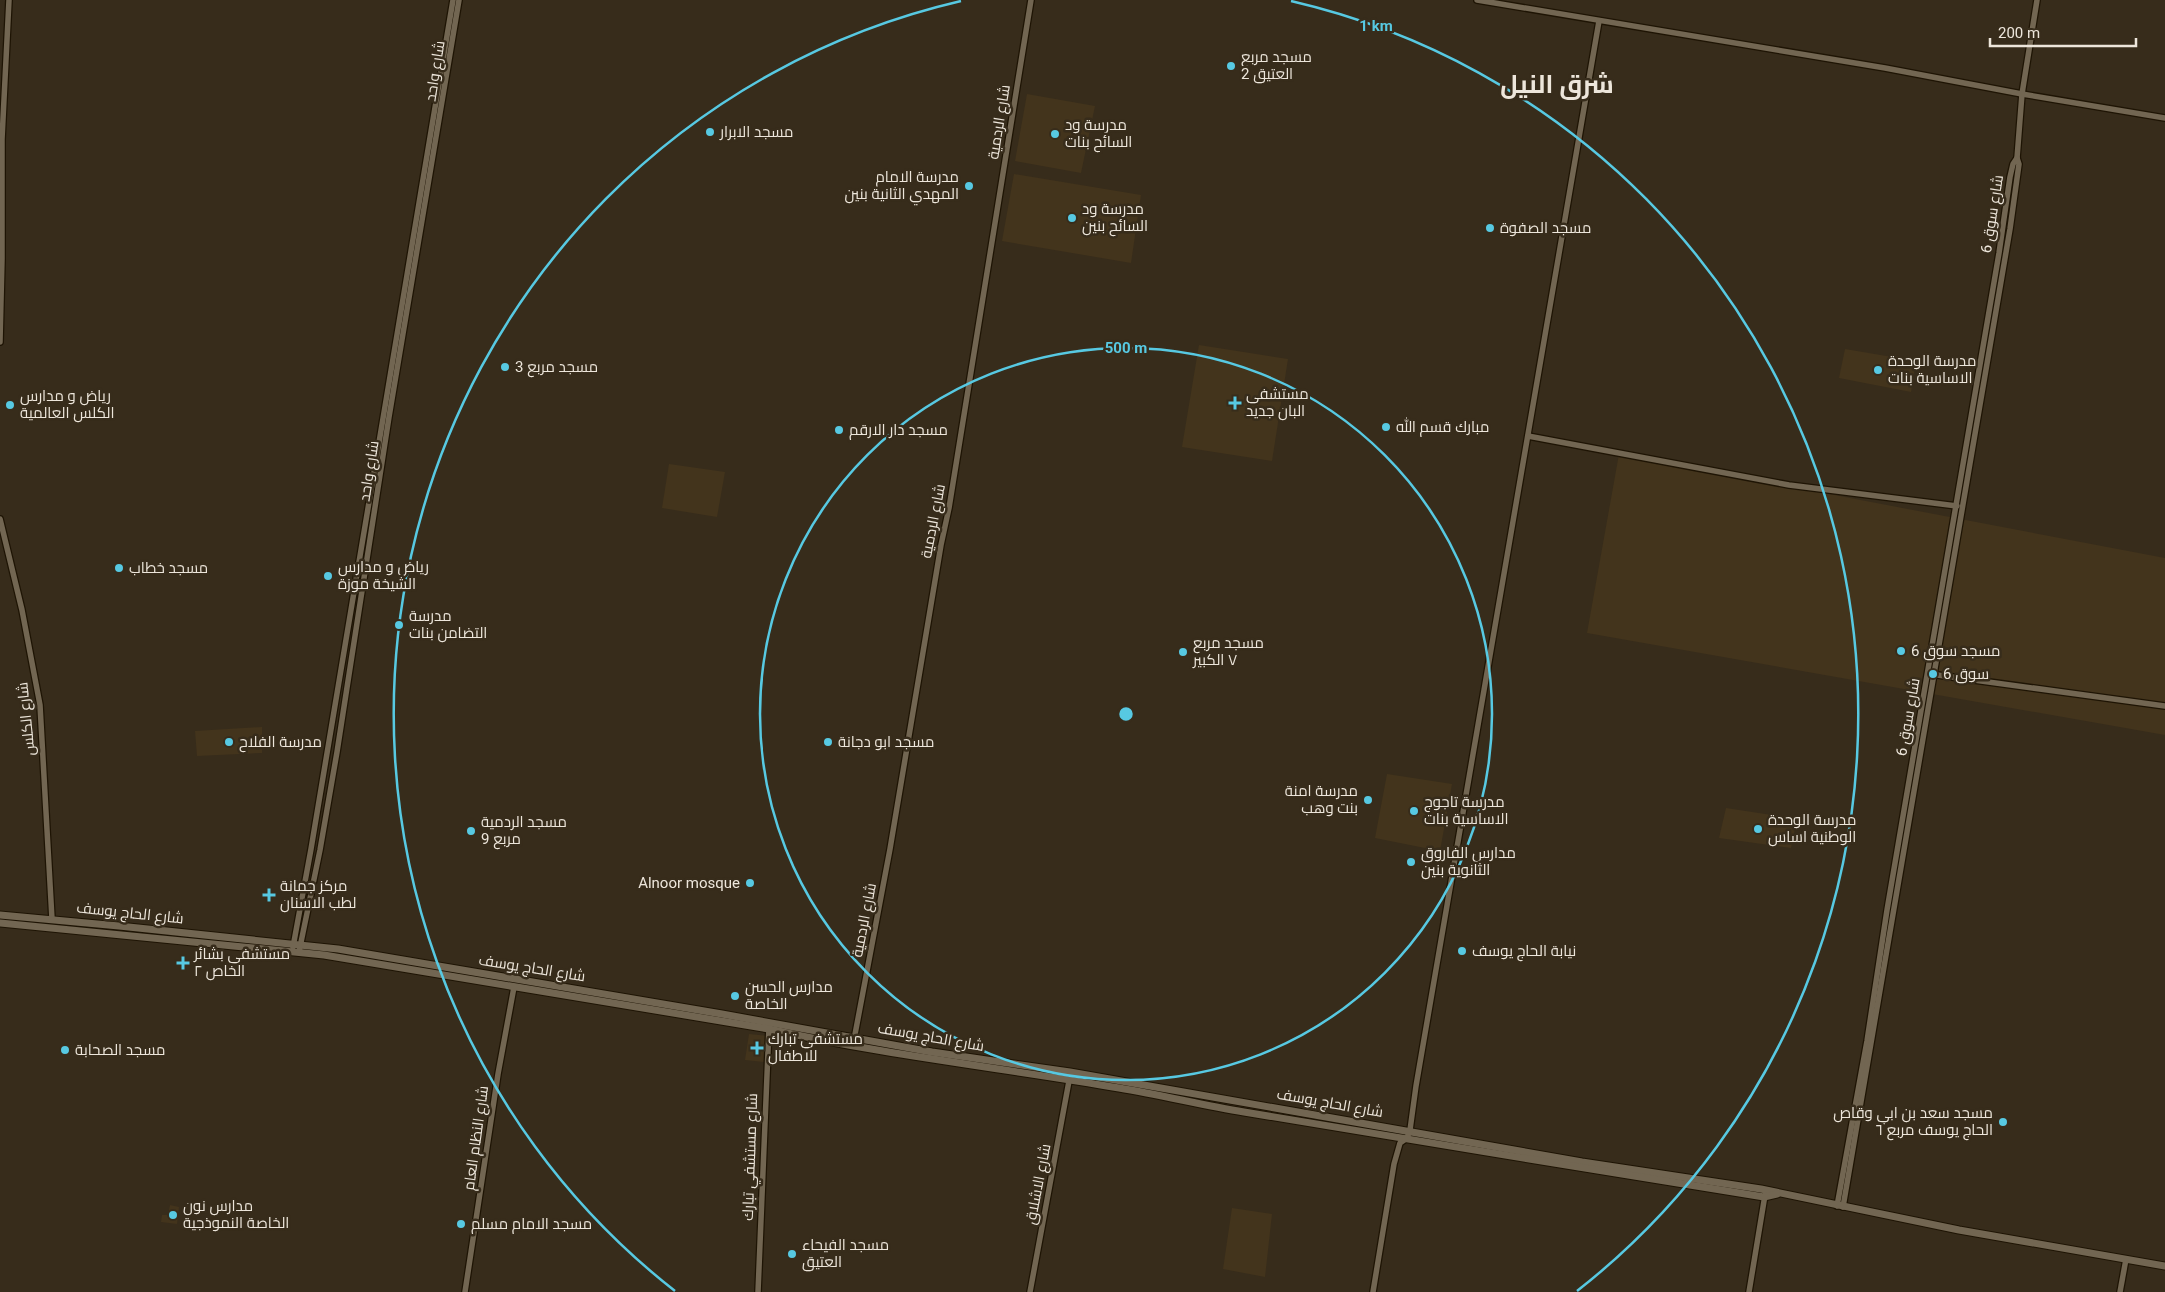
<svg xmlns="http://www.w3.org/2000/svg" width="2165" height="1292" font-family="Roboto,Cairo,sans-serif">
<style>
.built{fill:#43341c}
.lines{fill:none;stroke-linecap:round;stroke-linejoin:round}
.tertiary-casing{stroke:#1e1404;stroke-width:8}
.secondary-casing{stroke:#1e1404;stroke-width:9}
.tertiary{stroke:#726652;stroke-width:5.5}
.secondary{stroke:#726652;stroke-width:7}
.ring{fill:none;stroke:#57c9e2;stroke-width:2.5}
.poi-dot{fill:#57c9e2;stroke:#372c1b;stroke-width:2}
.labels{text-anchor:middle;stroke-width:5;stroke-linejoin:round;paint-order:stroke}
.poi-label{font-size:15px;fill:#ede6db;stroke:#372c1b;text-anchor:start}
.street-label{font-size:15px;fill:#ede6db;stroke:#372c1b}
.town-label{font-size:25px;font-weight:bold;fill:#ede6db;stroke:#372c1b}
.centre{fill:#57c9e2;stroke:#372c1b;stroke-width:2.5}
.ring-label{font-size:15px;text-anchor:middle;font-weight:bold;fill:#57c9e2;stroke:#372c1b;stroke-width:5;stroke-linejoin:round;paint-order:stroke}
</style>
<rect width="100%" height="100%" fill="#372c1b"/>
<g class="built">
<path d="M1027 94 1095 106 1081 173 1015 161Z"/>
<path d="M1014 174 1141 195 1131 263 1002 241Z"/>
<path d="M1199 345 1288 359 1272 461 1182 447Z"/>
<path d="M1845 349 1916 361 1911 392 1839 378Z"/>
<path d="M1619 454 2165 558V735L1587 633Z"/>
<path d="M669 464 725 472 717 517 662 508Z"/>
<path d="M262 727V753L197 756 195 731Z"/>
<path d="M1387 774 1452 784 1440 851 1375 838Z"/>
<path d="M1726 808 1797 819 1791 848 1719 838Z"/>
<path d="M749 1034 768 1036 765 1062 745 1060Z"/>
<path d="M170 1205 179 1207 177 1224 161 1222 162 1215H168Z"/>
<path d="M1232 1208 1272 1214 1265 1277 1223 1269Z"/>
</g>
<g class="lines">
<defs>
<g id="tertiary">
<path d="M1477 0 1885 68 2022 94 2165 118"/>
<path d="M0 342 2 259V139L9 0"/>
<path d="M1528 436 1789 485 1957 506"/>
<path d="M0 519 22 610 40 705 52 919"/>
<path d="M1930 674 2165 706"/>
<path d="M293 947 311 849 453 0"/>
<path d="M299 952 320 850 337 752 389 417 459 0"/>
<path d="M853 1045 890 849 941 545 949 508 1031 0"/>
<path d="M1837 1206 1867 1041 1887 910 1999 253 2010 177 2013 164 2017 158"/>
<path d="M1843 1207 2010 229 2019 164 2017 158 2022 94 2037 0"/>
<path d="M465 1292 498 1074 514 987"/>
<path d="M758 1292 769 1027"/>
<path d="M1030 1292 1069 1081"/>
<path d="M1373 1292 1394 1164 1400 1143 1407 1138 1410 1130 1416 1086 1599 21"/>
<path d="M1749 1292 1765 1195"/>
<path d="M2120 1292 2126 1259"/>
</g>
<g id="secondary">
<path d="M0 915 119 926 338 949 722 1014 932 1052 1070 1072 1582 1162 1761 1189 1959 1230 2165 1266"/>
<path d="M0 923 324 955 769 1029C884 1055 1003 1068 1119 1088 1161 1095 1202 1105 1244 1112 1417 1141 1591 1169 1764 1197L1777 1194"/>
</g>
</defs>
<use href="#tertiary" class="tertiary-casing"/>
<use href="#secondary" class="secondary-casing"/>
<use href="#tertiary" class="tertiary"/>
<use href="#secondary" class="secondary"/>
</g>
<g class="ring">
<circle cx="1126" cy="714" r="366"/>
<path d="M675 1291A732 732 0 0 1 961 1M1291 1A732 732 0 0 1 1577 1291"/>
</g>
<g class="poi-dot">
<circle cx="1231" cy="66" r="5"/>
<circle cx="710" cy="132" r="5"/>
<circle cx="1055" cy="134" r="5"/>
<circle cx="969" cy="186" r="5"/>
<circle cx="1072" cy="218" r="5"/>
<circle cx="1490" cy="228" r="5"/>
<circle cx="505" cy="367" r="5"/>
<circle cx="1878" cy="370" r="5"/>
<path d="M1232.5 395.5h5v5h5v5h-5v5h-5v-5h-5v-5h5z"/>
<circle cx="10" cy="405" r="5"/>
<circle cx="1386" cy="427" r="5"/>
<circle cx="839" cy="430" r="5"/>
<circle cx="119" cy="568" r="5"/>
<circle cx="328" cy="576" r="5"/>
<circle cx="399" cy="625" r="5"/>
<circle cx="1901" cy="651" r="5"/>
<circle cx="1183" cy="652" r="5"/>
<circle cx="1933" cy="674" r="5"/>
<circle cx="229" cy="742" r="5"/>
<circle cx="828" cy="742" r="5"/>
<circle cx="1368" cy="800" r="5"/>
<circle cx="1414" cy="811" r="5"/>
<circle cx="1758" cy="829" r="5"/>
<circle cx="471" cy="831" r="5"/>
<circle cx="1411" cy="862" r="5"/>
<circle cx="750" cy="883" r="5"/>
<path d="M266.5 887.5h5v5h5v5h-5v5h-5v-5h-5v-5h5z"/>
<circle cx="1462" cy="951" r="5"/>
<path d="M180.5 955.5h5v5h5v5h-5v5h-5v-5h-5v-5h5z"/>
<circle cx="735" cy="996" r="5"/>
<path d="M754.5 1040.5h5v5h5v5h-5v5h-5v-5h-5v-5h5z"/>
<circle cx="65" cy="1050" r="5"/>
<circle cx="2003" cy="1122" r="5"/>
<circle cx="173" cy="1215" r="5"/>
<circle cx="461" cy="1224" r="5"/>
<circle cx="792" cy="1254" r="5"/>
</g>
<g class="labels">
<g class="poi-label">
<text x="1241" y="62">مسجد مربع<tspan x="1241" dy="17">2 العتيق</tspan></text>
<text x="1065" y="130">مدرسة ود<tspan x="1065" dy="17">السائح بنات</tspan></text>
<text x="720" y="137">مسجد الابرار</text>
<text x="959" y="182" text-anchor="end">مدرسة الامام<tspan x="959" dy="17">المهدي الثانية بنين</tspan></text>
<text x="1082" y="214">مدرسة ود<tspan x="1082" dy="17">السائح بنين</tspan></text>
<text x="1500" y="233">مسجد الصفوة</text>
<text x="1888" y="366">مدرسة الوحدة<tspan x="1888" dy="17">الاساسية بنات</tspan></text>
<text x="515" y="372">مسجد مربع 3</text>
<text x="1246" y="399">مستشفى<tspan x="1246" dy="17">البان جديد</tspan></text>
<text x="20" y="401">رياض و مدارس<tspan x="20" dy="17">الكلس العالمية</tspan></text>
<text x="1396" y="432">مبارك قسم الله</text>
<text x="849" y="435">مسجد دار الارقم</text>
<text x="338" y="572">رياض و مدارس<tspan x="338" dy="17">الشيخة موزة</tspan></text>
<text x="129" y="573">مسجد خطاب</text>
<text x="409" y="621">مدرسة<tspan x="409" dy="17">التضامن بنات</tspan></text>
<text x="1193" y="648">مسجد مربع<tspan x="1193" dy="17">٧ الكبير</tspan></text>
<text x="1911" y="656">مسجد سوق 6</text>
<text x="1943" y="679">سوق 6</text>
<text x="239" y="747">مدرسة الفلاح</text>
<text x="838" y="747">مسجد ابو دجانة</text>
<text x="1358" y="796" text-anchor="end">مدرسة امنة<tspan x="1358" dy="17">بنت وهب</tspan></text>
<text x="1424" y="807">مدرسة تاجوج<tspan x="1424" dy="17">الاساسية بنات</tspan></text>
<text x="1768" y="825">مدرسة الوحدة<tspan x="1768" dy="17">الوطنية اساس</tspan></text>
<text x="481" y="827">مسجد الردمية<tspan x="481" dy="17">مربع 9</tspan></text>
<text x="1421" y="858">مدارس الفاروق<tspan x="1421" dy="17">الثانوية بنين</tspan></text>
<text x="740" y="888" text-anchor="end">Alnoor mosque</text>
<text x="280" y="891">مركز جمانة<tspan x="280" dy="17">لطب الاسنان</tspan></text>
<text x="1472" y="956">نيابة الحاج يوسف</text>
<text x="194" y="959">مستشفى بشائر<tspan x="194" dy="17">الخاص ٢</tspan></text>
<text x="745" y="992">مدارس الحسن<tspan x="745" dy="17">الخاصة</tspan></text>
<text x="768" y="1044">مستشفى تبارك<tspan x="768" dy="17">للاطفال</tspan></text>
<text x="75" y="1055">مسجد الصحابة</text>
<text x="1993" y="1118" text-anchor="end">مسجد سعد بن ابي وقاص<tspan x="1993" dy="17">الحاج يوسف مربع ٦</tspan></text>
<text x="183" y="1211">مدارس نون<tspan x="183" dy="17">الخاصة النموذجية</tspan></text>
<text x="471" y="1229">مسجد الامام مسلم</text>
<text x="802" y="1250">مسجد الفيحاء<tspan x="802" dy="17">العتيق</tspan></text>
</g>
<g class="street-label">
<text transform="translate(435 71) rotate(-81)" y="5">شارع واحد</text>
<text transform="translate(999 122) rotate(-81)" y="5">شارع الردمية</text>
<text transform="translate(1992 214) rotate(-81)" y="5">شارع سوق 6</text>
<text transform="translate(369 471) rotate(-81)" y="5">شارع واحد</text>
<text transform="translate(933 521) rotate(-79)" y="5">شارع الردمية</text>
<text transform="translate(1908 717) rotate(-80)" y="5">شارع سوق 6</text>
<text transform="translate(26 719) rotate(-96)" y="5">شارع الكلس</text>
<text transform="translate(130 913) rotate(6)" y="5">شارع الحاج يوسف</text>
<text transform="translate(864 920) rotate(-79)" y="5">شارع الردمية</text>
<text transform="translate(532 968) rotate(9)" y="5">شارع الحاج يوسف</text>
<text transform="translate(931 1037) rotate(10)" y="5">شارع الحاج يوسف</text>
<text transform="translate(1330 1103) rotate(10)" y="5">شارع الحاج يوسف</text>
<text transform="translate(476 1138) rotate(-82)" y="5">شارع النظام العام</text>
<text transform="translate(750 1157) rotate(-88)" y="5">شارع مستشفي تبارك</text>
<text transform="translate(1038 1184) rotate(-79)" y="5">شارع الاشلاق</text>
</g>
<g class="town-label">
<text x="1557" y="93">شرق النيل</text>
</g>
</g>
<circle cx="1126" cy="714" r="8" class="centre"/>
<g class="ring-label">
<text x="1376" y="31">1 km</text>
<text x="1126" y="353">500 m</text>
</g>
<path d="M1990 38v8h146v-8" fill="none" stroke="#ede6db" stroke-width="2.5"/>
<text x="1998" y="38" font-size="15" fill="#ede6db" stroke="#372c1b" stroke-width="4" paint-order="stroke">200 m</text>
</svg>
